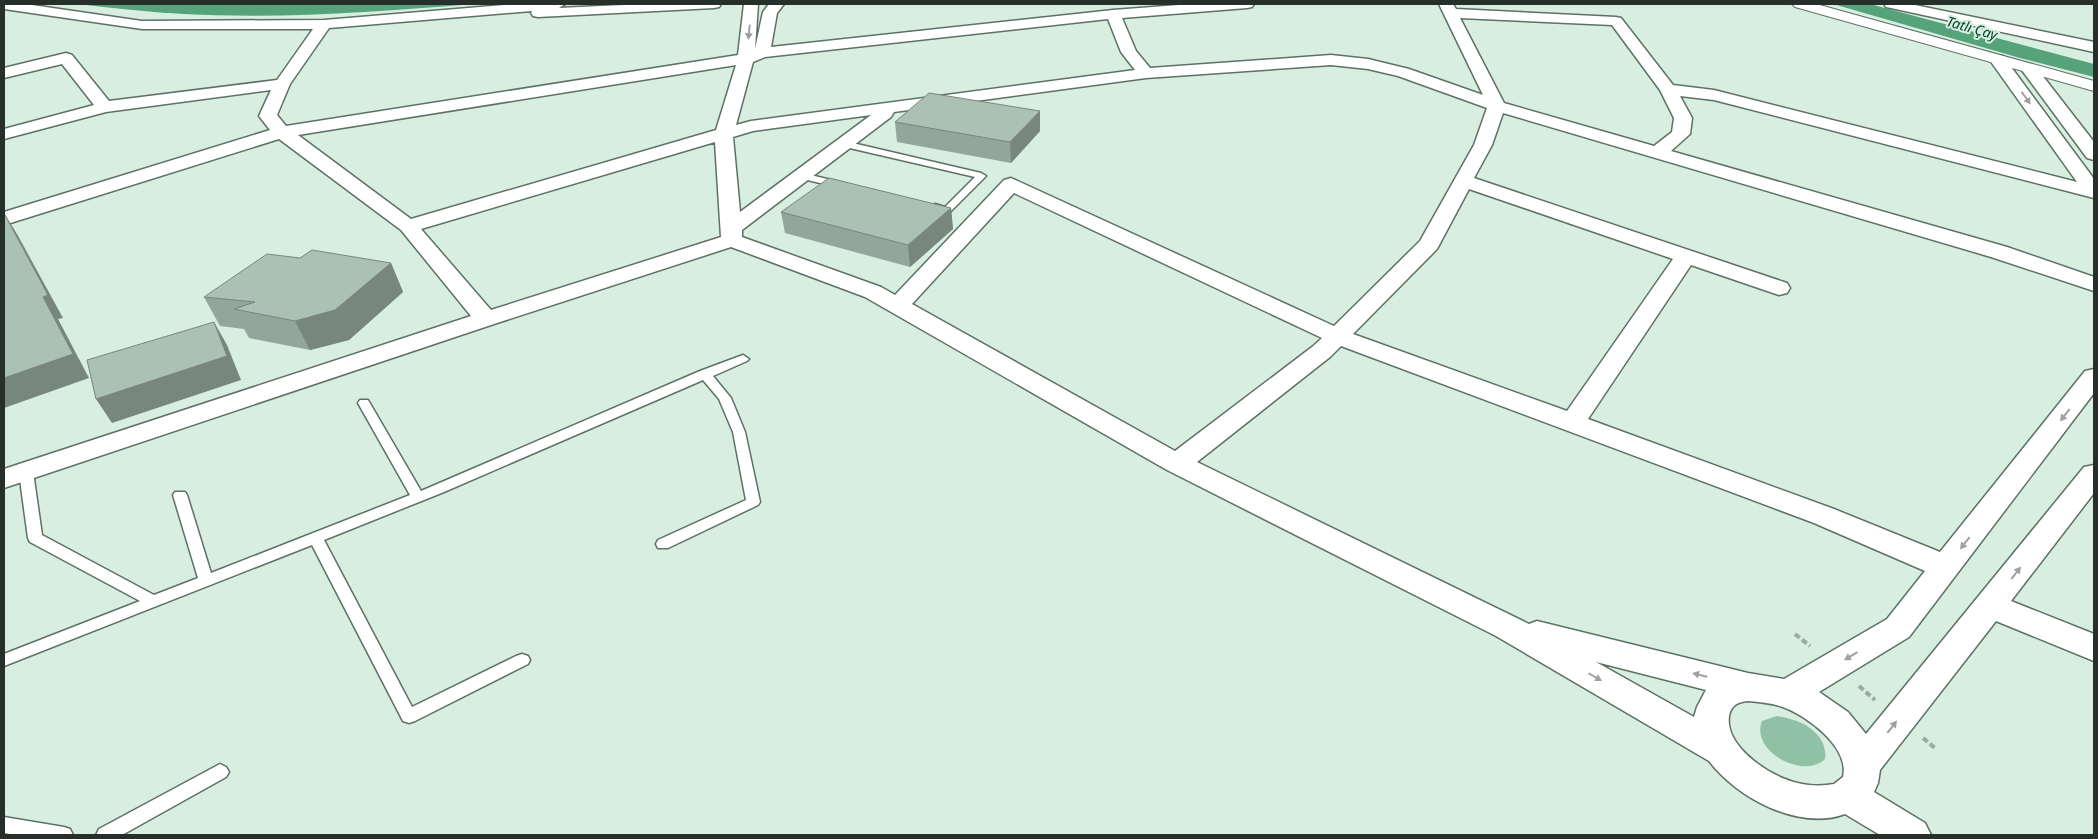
<svg xmlns="http://www.w3.org/2000/svg" width="2098" height="839" font-family="'Noto Sans',sans-serif">
<style>
.green{fill:#90c1a5}
.water{fill:#56a27b}
.lines{fill:none;stroke-linecap:round;stroke-linejoin:round}
.lane-casing{stroke:#5d7165;stroke-width:3}
.street-casing{stroke:#5d7165;stroke-width:3}
.secondary-casing{stroke:#5d7165;stroke-width:2}
.path{stroke:#9aaca1;stroke-width:4;stroke-dasharray:6 3;stroke-linecap:butt}
.lane{fill:#fff;fill-rule:evenodd}
.street{fill:#fff;fill-rule:evenodd}
.secondary{fill:#fff;fill-rule:evenodd}
.wall{fill:#93a69b}
.shaded-wall{fill:#78877e}
.building{fill:#abc1b4;stroke:#78877e}
.oneway{fill:#9ea19f}
.labels{text-anchor:middle;stroke-width:4;stroke-linejoin:round;paint-order:stroke}
.far-water-label{font-size:14px;font-style:italic;fill:#03452a;stroke:#d7eee0}
</style>
<rect width="100%" height="100%" fill="#d7eee0"/>
<path class="green" d="M1777 716C1800 719 1828 732 1825 759 1803 780 1750 751 1762 721Z"/>
<g class="water">
<path d="M77 4H474C377 12 280 19 184 14 148 12 112 8 77 4Z"/>
<path d="M1833 4H1870L2094 64V77L2020 58Z"/>
</g>
<g class="lines">
<defs>
<g id="lane">
<path d="M844 141 981 173 986 176 950 212H944L930 207 935 204 945 207 975 177 841 146 840 144Z"/>
<path d="M802 173 844 183 846 185 841 188 799 178V174Z"/>
<path d="M743 355 749 359 747 361 713 376 731 398 745 432 760 502 758 505 668 548H658L656 544 658 540 746 500 733 432 719 399 703 380 444 492 324 540 412 707 516 656 522 654 528 656 530 660 528 664 415 721 409 723 403 721 312 545 4 666V654L140 601 30 542 28 538 19 472 21 469H31L33 472 42 535 154 595 198 578 173 495 175 492H185L187 495 211 573 410 495 358 403 360 400H368L421 491 700 371Z"/>
<path d="M220 764 226 767 229 772 226 777 122 835H96L99 829Z"/>
<path d="M4 817 64 827 70 829 73 835H16L4 833Z"/>
</g>
<g id="street">
<path d="M4 4H25L142 21 324 20 517 4H565L559 8 644 4H721L719 7 714 8 538 17 533 16 531 13 532 11 329 28 290 84 277 115 286 126 738 55 744 4H758L755 49 763 12 769 4H784L777 13 771 47 1113 10 1192 4H1254L1252 7 1247 8 1122 18 1136 51 1150 68 1331 55 1368 59 1409 69 1483 95 1439 4H1453L1456 9 1616 17 1621 18 1673 85 1714 90 2077 182 1989 59 1991 56H2003L2094 179V198L1714 100 1680 96 1692 118 1690 134 1671 151 2007 247 2094 277V291L1991 257 1503 113 1492 145 1474 178 1787 283 1790 288 1787 293 1779 295 1691 265 1588 419 1834 509 1940 552 2085 371 2094 369V393L1909 637 1819 692 1848 712 1866 734 2084 467 2094 465V493L2011 601 2094 634V661L1996 621 1880 770 1878 783 1874 792 1925 823 1931 835H1880L1845 814C1799 831 1737 798 1709 761L1496 636 1167 470 865 297 731 247 494 324 4 488V469L471 316 401 230 279 139 4 225V212L270 130 259 116 271 90 106 112 4 139V129L94 105 62 64 4 78V68L66 53 72 55 109 101 277 80 313 29H142L4 9ZM1460 18 1612 25 1660 90 1674 118 1672 132 1654 146 1504 103ZM1108 19 1121 52 1135 70 751 121 736 125 753 62 765 57ZM736 65 716 130 411 219 298 135ZM1331 65 1368 69 1398 76 1487 108 1474 145 1420 241 1334 326 1011 178 1004 180 895 295 881 287 742 237V230L891 117 894 112 1146 78ZM871 115 740 212 733 137 753 131ZM715 142 721 237 491 310 421 229ZM1469 189 1673 259 1567 411 1353 334 1437 249ZM1014 193 1322 338 1312 347 1175 451 912 304ZM1341 346 1814 523 1925 571 1887 619 1784 679 1748 673 1537 621 1529 624 1197 462 1330 357ZM1596 662 1706 690 1697 707 1694 717ZM1748 701C1760 702 1772 703 1783 707 1807 716 1850 747 1843 777L1834 784C1818 787 1799 785 1785 779 1762 770 1725 744 1729 716 1731 705 1738 702 1748 701Z"/>
<path d="M1884 4H1910L2094 42V52L1891 8 1886 7Z"/>
<path d="M2029 64 2035 66 2094 142V160L2087 158 2021 69 2023 66Z"/>
</g>
<path id="secondary" d="M1792 4H1816L2094 81V91L1795 7Z"/>
</defs>
<use href="#lane" class="lane-casing"/>
<use href="#street" class="street-casing"/>
<use href="#secondary" class="secondary-casing"/>
<g class="path">
<path d="M1795 634 1810 646"/>
<path d="M1859 686 1875 700"/>
<path d="M1923 738 1936 749"/>
</g>
<use href="#lane" class="lane"/>
<use href="#street" class="street"/>
<use href="#secondary" class="secondary"/>
</g>
<g class="wall">
<path d="M895 122 1040 131 1011 163 897 142Z"/>
<path d="M951 208 953 229 910 267 785 233 781 212Z"/>
<path d="M300 258 391 263 403 292 349 340 310 350 249 338 244 329 220 326 204 297Z"/>
</g>
<g class="shaded-wall">
<path d="M1040 111V131L1011 163 1010 142Z"/>
<path d="M951 208 953 229 910 267 908 245Z"/>
<path d="M4 213 17 234 63 318 58 319 89 378 4 408V378L43 297Z"/>
<path d="M391 263 403 292 349 340 310 350 295 321Z"/>
<path d="M214 322 227 345 241 380 112 423 96 399Z"/>
</g>
<g class="building">
<path d="M929 93 1040 111 1010 142 895 122Z"/>
<path d="M829 178 951 208 908 245 781 212Z"/>
<path d="M4 213 48 295 43 297 73 354 4 378Z"/>
<path d="M312 250 391 263 335 310 295 321 234 309 255 302 204 297 267 254 300 258Z"/>
<path d="M214 322 227 356 96 399 87 360Z"/>
</g>
<defs><path id="oneway-solid" d="M-6-.8H1V-3.2L6.5 0L1 3.2V.8H-6Z" transform="scale(1.25)"/></defs>
<g class="oneway">
<use href="#oneway-solid" transform="translate(749 32) rotate(96)"/>
<use href="#oneway-solid" transform="translate(2026 98) rotate(54)"/>
<use href="#oneway-solid" transform="translate(2065 415) rotate(128)"/>
<use href="#oneway-solid" transform="translate(1965 543) rotate(128)"/>
<use href="#oneway-solid" transform="translate(2016 573) rotate(-52)"/>
<use href="#oneway-solid" transform="translate(1851 656) rotate(149)"/>
<use href="#oneway-solid" transform="translate(1700 675) rotate(-166)"/>
<use href="#oneway-solid" transform="translate(1595 677) rotate(30)"/>
<use href="#oneway-solid" transform="translate(1892 727) rotate(-52)"/>
</g>
<g class="labels">
<g class="far-water-label">
<text transform="translate(1972 28) rotate(16)" y="5">Tatlı Çay</text>
</g>
</g>
<rect width="2098" height="839" fill="none" stroke="#272f2a" stroke-width="10"/>
</svg>
